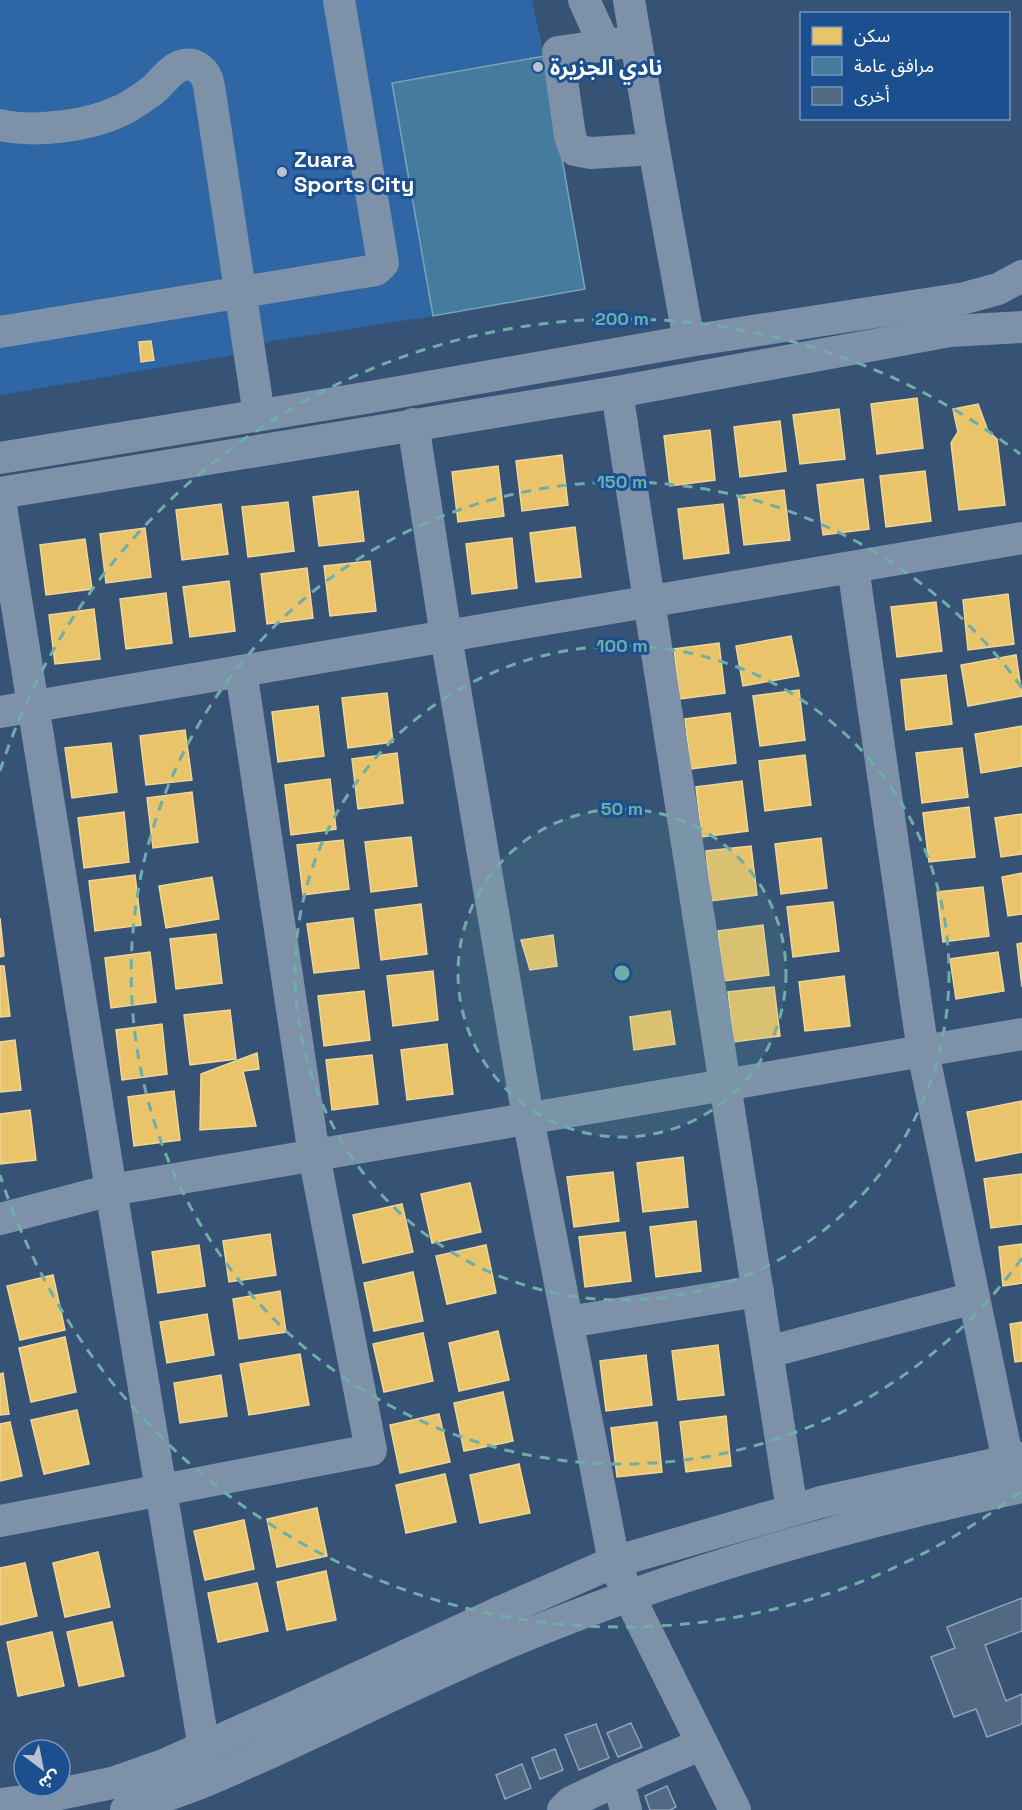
<svg xmlns="http://www.w3.org/2000/svg" width="1022" height="1810" font-family="'Space Grotesk','Noto Sans Arabic',sans-serif">
<style>
.green{fill:#2f66a5}
.homes{fill:#e9c46a;stroke:#f0d697;stroke-width:1.5}
.public{fill:#457b9d;stroke:#7da3ba;stroke-width:1.5}
.building{fill:#526984;stroke:#92a2b6;stroke-width:1.5}
.lines{fill:none;stroke-linecap:round;stroke-linejoin:round}
.minor{stroke:#7d92a8;stroke-width:32}
.ring{fill:none;stroke:#6fada8;stroke-width:3;stroke-dasharray:10 8}
.poi-dot{fill:#b9c2ce;stroke:#1b4f8f;stroke-width:2}
.labels{text-anchor:middle;stroke-width:6;stroke-linejoin:round;paint-order:stroke}
.poi-label{font-size:22px;font-weight:bold;fill:#fff;stroke:#1b4f8f;text-anchor:start}
.centre{fill:#6fada8;stroke:#1b4f8f;stroke-width:3}
.ring-label{font-size:18px;text-anchor:middle;font-weight:bold;fill:#6fada8;stroke:#1b4f8f;stroke-width:6;stroke-linejoin:round;paint-order:stroke}
</style>
<rect width="100%" height="100%" fill="#365274"/>
<path class="green" d="M0 0H532L544 56 433 316 260 343 229 356 0 395Z"/>
<g class="homes">
<path d="M151 341 154 360 141 362 139 342Z"/>
<path d="M917 398 923 448 877 454 871 404Z"/>
<path d="M978 404 988 431 997 439 1005 505 959 510 951 443 958 432 953 409Z"/>
<path d="M839 409 845 459 800 464 793 415Z"/>
<path d="M780 421 786 471 740 477 734 427Z"/>
<path d="M710 430 715 480 670 486 664 436Z"/>
<path d="M562 455 568 505 522 511 516 461Z"/>
<path d="M498 466 504 516 458 522 452 472Z"/>
<path d="M925 471 931 521 886 527 880 476Z"/>
<path d="M863 479 869 529 823 535 817 485Z"/>
<path d="M784 490 790 540 744 545 738 496Z"/>
<path d="M358 491 364 541 319 546 313 497Z"/>
<path d="M288 502 294 551 248 557 242 507Z"/>
<path d="M221 504 228 554 182 560 176 510Z"/>
<path d="M723 504 729 553 684 559 678 509Z"/>
<path d="M575 527 581 577 536 582 530 533Z"/>
<path d="M145 528 151 577 106 583 100 534Z"/>
<path d="M512 538 517 588 472 594 466 544Z"/>
<path d="M85 539 92 589 46 595 40 545Z"/>
<path d="M370 561 376 611 330 616 324 566Z"/>
<path d="M307 568 313 618 267 624 261 574Z"/>
<path d="M229 581 235 631 190 637 183 587Z"/>
<path d="M166 593 172 643 126 649 120 599Z"/>
<path d="M1008 594 1014 644 968 650 963 600Z"/>
<path d="M936 602 942 651 897 657 891 607Z"/>
<path d="M94 609 100 659 55 664 49 615Z"/>
<path d="M791 636 799 676 743 686 736 646Z"/>
<path d="M719 643 725 693 680 699 674 649Z"/>
<path d="M1016 655 1022 696 968 706 961 665Z"/>
<path d="M946 675 952 724 906 730 901 680Z"/>
<path d="M799 690 805 740 760 746 753 696Z"/>
<path d="M387 693 393 742 348 748 342 698Z"/>
<path d="M318 706 324 756 278 762 272 712Z"/>
<path d="M730 713 736 763 691 769 685 719Z"/>
<path d="M1022 726V766L981 773 975 734Z"/>
<path d="M185 730 192 780 146 785 140 736Z"/>
<path d="M111 743 117 792 72 798 65 748Z"/>
<path d="M962 748 968 797 922 803 916 753Z"/>
<path d="M397 753 403 803 358 809 352 759Z"/>
<path d="M805 755 811 805 765 811 759 761Z"/>
<path d="M330 779 336 829 291 835 285 785Z"/>
<path d="M742 781 748 831 702 837 696 787Z"/>
<path d="M192 792 198 842 153 848 147 798Z"/>
<path d="M969 807 975 857 929 862 923 813Z"/>
<path d="M124 812 129 862 84 868 78 818Z"/>
<path d="M1022 814V854L1001 857 995 818Z"/>
<path d="M411 837 417 886 371 892 365 842Z"/>
<path d="M821 838 827 888 781 894 775 844Z"/>
<path d="M343 840 349 889 303 895 297 845Z"/>
<path d="M751 846 757 895 711 901 706 851Z"/>
<path d="M1022 873V914L1008 916 1002 877Z"/>
<path d="M135 875 141 925 95 931 89 881Z"/>
<path d="M212 877 219 919 166 928 159 886Z"/>
<path d="M983 887 989 936 943 942 937 892Z"/>
<path d="M833 902 839 951 793 957 787 907Z"/>
<path d="M421 904 427 954 381 960 375 910Z"/>
<path d="M0 918 4 956 0 957Z"/>
<path d="M353 918 359 968 314 973 307 924Z"/>
<path d="M763 925 769 975 724 981 718 931Z"/>
<path d="M216 934 222 983 176 989 170 939Z"/>
<path d="M553 935 557 966 530 970 521 940Z"/>
<path d="M1022 943V987L1017 944Z"/>
<path d="M150 952 156 1002 111 1008 105 958Z"/>
<path d="M998 952 1004 991 956 999 950 959Z"/>
<path d="M0 966H4L10 1016 0 1017Z"/>
<path d="M433 971 438 1020 393 1026 387 976Z"/>
<path d="M844 976 850 1026 805 1031 799 982Z"/>
<path d="M774 987 780 1036 734 1042 728 992Z"/>
<path d="M364 991 370 1040 324 1046 318 996Z"/>
<path d="M230 1010 236 1059 190 1065 184 1015Z"/>
<path d="M670 1011 675 1044 634 1050 630 1017Z"/>
<path d="M162 1024 167 1074 122 1080 116 1030Z"/>
<path d="M15 1040 21 1090 0 1092V1042Z"/>
<path d="M447 1044 453 1094 407 1100 401 1050Z"/>
<path d="M257 1053 259 1069 243 1071 256 1126 200 1130 201 1074Z"/>
<path d="M372 1055 378 1104 332 1110 326 1060Z"/>
<path d="M174 1091 180 1140 134 1146 128 1097Z"/>
<path d="M1022 1101V1152L976 1161 967 1112Z"/>
<path d="M30 1110 36 1160 0 1164V1114Z"/>
<path d="M683 1157 688 1207 643 1212 637 1163Z"/>
<path d="M613 1172 619 1221 574 1227 567 1177Z"/>
<path d="M1022 1174V1224L991 1228 984 1179Z"/>
<path d="M470 1183 481 1232 432 1243 421 1194Z"/>
<path d="M402 1204 413 1252 363 1263 353 1215Z"/>
<path d="M696 1221 701 1271 656 1277 650 1227Z"/>
<path d="M625 1232 631 1281 585 1287 579 1237Z"/>
<path d="M270 1234 276 1275 229 1282 223 1241Z"/>
<path d="M1022 1244V1283L1003 1286 999 1247Z"/>
<path d="M199 1245 205 1286 158 1293 152 1252Z"/>
<path d="M486 1245 496 1293 447 1304 436 1256Z"/>
<path d="M413 1272 423 1321 374 1331 364 1283Z"/>
<path d="M53 1275 65 1330 20 1340 7 1286Z"/>
<path d="M280 1291 286 1332 239 1339 233 1299Z"/>
<path d="M207 1314 214 1355 167 1363 160 1322Z"/>
<path d="M1022 1322V1361L1015 1362 1010 1324Z"/>
<path d="M498 1331 509 1380 459 1391 449 1343Z"/>
<path d="M423 1333 433 1381 384 1392 373 1344Z"/>
<path d="M65 1337 76 1392 31 1402 19 1348Z"/>
<path d="M718 1345 724 1395 678 1400 672 1351Z"/>
<path d="M300 1354 309 1405 249 1415 240 1364Z"/>
<path d="M646 1355 652 1405 606 1411 600 1361Z"/>
<path d="M3 1373 9 1414 0 1415V1374Z"/>
<path d="M221 1375 227 1416 180 1423 174 1383Z"/>
<path d="M503 1392 513 1441 464 1451 454 1403Z"/>
<path d="M77 1410 89 1464 44 1474 31 1420Z"/>
<path d="M439 1414 450 1462 400 1473 390 1425Z"/>
<path d="M726 1416 731 1466 686 1472 680 1422Z"/>
<path d="M10 1422 22 1476 0 1481V1424Z"/>
<path d="M657 1422 662 1472 617 1477 611 1428Z"/>
<path d="M519 1464 530 1513 480 1523 470 1475Z"/>
<path d="M445 1474 456 1522 406 1533 396 1485Z"/>
<path d="M317 1508 327 1556 277 1567 267 1519Z"/>
<path d="M244 1520 254 1569 205 1580 194 1531Z"/>
<path d="M98 1552 110 1607 65 1617 53 1563Z"/>
<path d="M25 1563 37 1616 0 1625V1568Z"/>
<path d="M326 1571 336 1620 287 1630 277 1582Z"/>
<path d="M257 1583 268 1631 218 1642 208 1593Z"/>
<path d="M112 1622 124 1676 79 1686 67 1632Z"/>
<path d="M52 1632 64 1686 18 1696 7 1642Z"/>
</g>
<path class="public" d="M544 56 585 289 433 316 392 83Z"/>
<g class="building">
<path d="M1022 1598V1631L985 1645 1006 1701 1022 1694V1724L987 1737 976 1709 954 1717 931 1657 955 1648 947 1627Z"/>
<path d="M631 1723 642 1747 618 1757 607 1733Z"/>
<path d="M596 1724 609 1758 579 1770 565 1735Z"/>
<path d="M555 1749 563 1770 540 1779 532 1758Z"/>
<path d="M522 1764 531 1788 505 1799 496 1775Z"/>
<path d="M667 1786 676 1807 670 1810H650L645 1796Z"/>
</g>
<g class="lines">
<g class="minor">
<path d="M584 0 605 46"/>
<path d="M629 0 654 149 689 341"/>
<path d="M636 41 558 52 570 136 575 150 591 153 654 149"/>
<path d="M0 125C35 133 89 126 122 110 131 106 140 99 149 93 160 86 168 71 180 66 195 60 207 72 209 86L259 415"/>
<path d="M0 332 376 270 383 263 339 0"/>
<path d="M617 392C673 765 735 1137 792 1510"/>
<path d="M413 424 446 636 528 1118 614 1562 629 1596 735 1810"/>
<path d="M0 458 371 397 689 341 965 298 998 289 1022 276"/>
<path d="M0 493 617 392 950 331 1022 327"/>
<path d="M0 500 111 1190 204 1748"/>
<path d="M853 567 923 1052 1008 1461"/>
<path d="M0 712 1022 538"/>
<path d="M0 1219 111 1190 1022 1034"/>
<path d="M568 1322 758 1291"/>
<path d="M768 1352 974 1298"/>
<path d="M0 1521 371 1450 314 1155 241 671"/>
<path d="M618 1780 626 1810"/>
<path d="M0 1804 26 1801 112 1783 166 1764 299 1705 500 1612 614 1562 821 1502 1022 1458"/>
<path d="M126 1810C150 1801 174 1793 198 1784 305 1740 406 1685 512 1641 677 1572 848 1524 1022 1487"/>
<path d="M563 1810 571 1802 618 1780 702 1744"/>
</g>
</g>
<circle cx="622" cy="973" r="164" fill="#6fada8" fill-opacity=".12"/>
<g class="ring">
<circle cx="622" cy="973" r="164"/>
<circle cx="622" cy="973" r="327"/>
<path d="M1022 1258A491 491 0 1 1 1022 688"/>
<path d="M1020 1492A654 654 0 0 1 0 1175M0 771A654 654 0 0 1 1020 454"/>
</g>
<g class="poi-dot">
<circle cx="538" cy="67" r="6"/>
<circle cx="282" cy="172" r="6"/>
</g>
<g class="labels">
<g class="poi-label">
<text x="550" y="75">نادي الجزيرة</text>
<text x="294" y="167">Zuara<tspan x="294" dy="25">Sports City</tspan></text>
</g>
</g>
<circle cx="622" cy="973" r="9" class="centre"/>
<g class="ring-label">
<text x="622" y="325">200 m</text>
<text x="622" y="488">150 m</text>
<text x="622" y="652">100 m</text>
<text x="622" y="815">50 m</text>
</g>
<rect x="800" y="12" width="210" height="108" fill="#1b4f8f" stroke="#7695bc" stroke-width="1.5"/>
<rect x="812" y="27" width="30" height="18" fill="#e9c46a" stroke="#7695bc" stroke-width="1.5"/>
<text x="854" y="42" font-size="18" fill="#ffffff">سكن</text>
<rect x="812" y="57" width="30" height="18" fill="#457b9d" stroke="#7695bc" stroke-width="1.5"/>
<text x="854" y="72" font-size="18" fill="#ffffff">مرافق عامة</text>
<rect x="812" y="87" width="30" height="18" fill="#526984" stroke="#7695bc" stroke-width="1.5"/>
<text x="854" y="102" font-size="18" fill="#ffffff">أخرى</text>
<g transform="translate(42 1768) rotate(148)"><circle r="28" fill="#1b4f8f" stroke="#7695bc" stroke-width="1.5"/>
<path d="M0-4.5L10 22L0 15L-10 22Z" fill="#b9c2ce"/>
<text y="-9" font-size="16" font-weight="bold" text-anchor="middle" fill="#ffffff">ش</text>
</g>
</svg>
